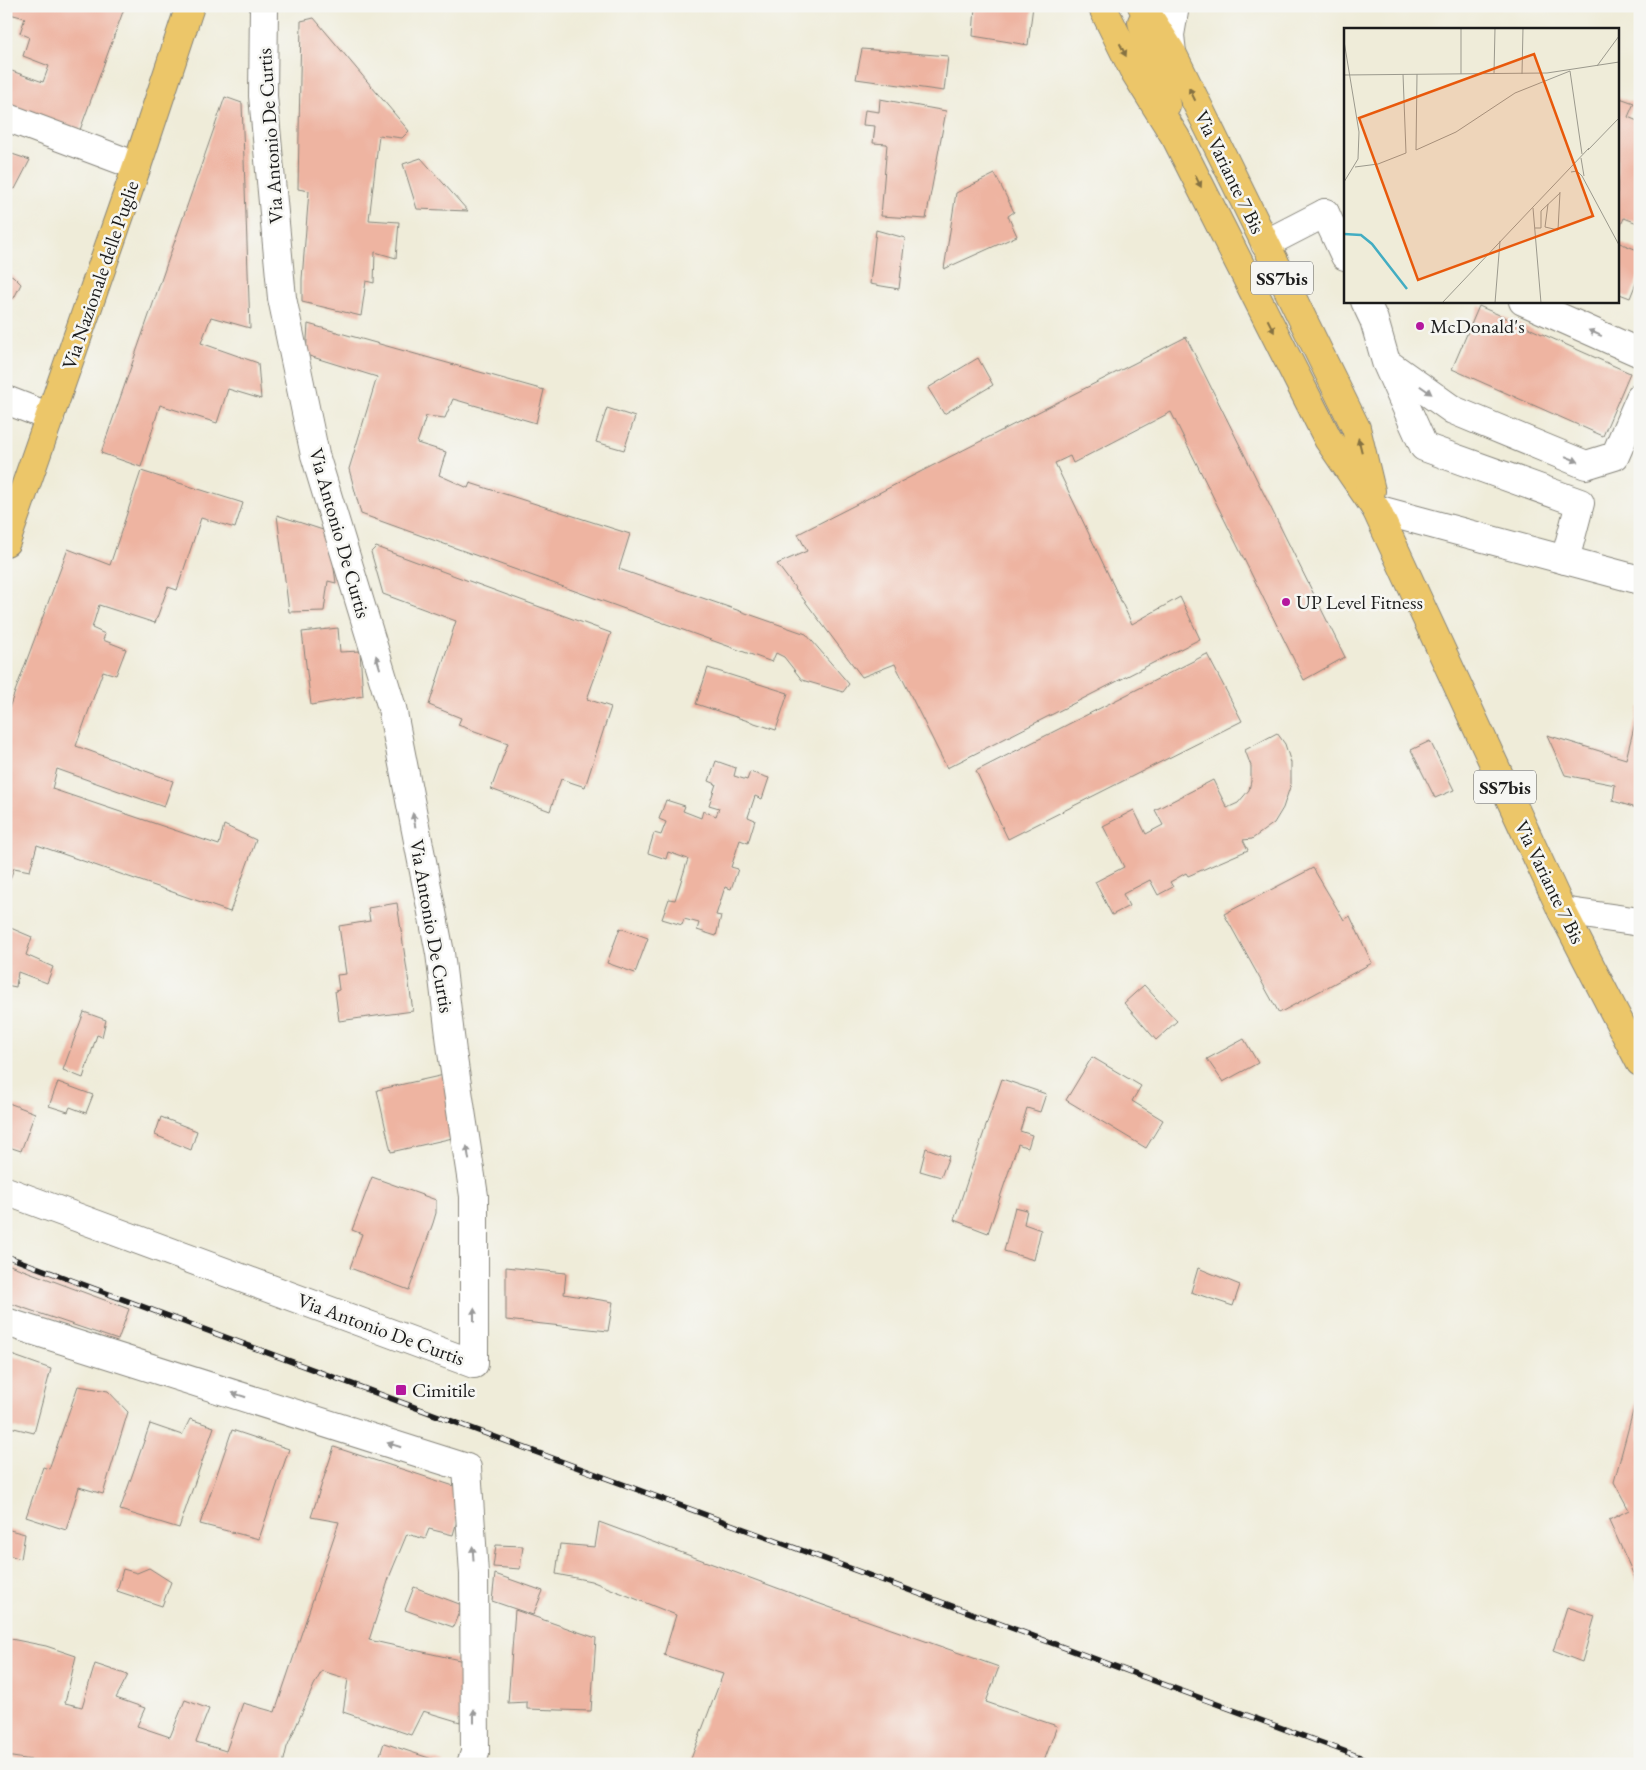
<svg xmlns="http://www.w3.org/2000/svg" width="1646" height="1770" font-family="'EB Garamond',serif">
<style>
.building{fill:#eeb4a1}
.lines{fill:none;stroke-linecap:round;stroke-linejoin:round}
.minor-casing{stroke:#86847a;stroke-width:30}
.major-casing{stroke:#86847a;stroke-width:30}
.minor{stroke:#fff;stroke-width:28}
.major{stroke:#ecc669;stroke-width:28}
.rail-casing{stroke:#1c1c1c;stroke-width:5.5}
.rail{stroke:#f6f6f2;stroke-width:4;stroke-dasharray:11;stroke-linecap:butt}
.oneway{fill:#847142}
.oneway2{fill:#999}
.poi-dot{fill:#b5179e;stroke:#f6f6f2;stroke-width:2}
.labels{text-anchor:middle;stroke-width:5;stroke-linejoin:round;paint-order:stroke}
.shield{fill:#f6f6f2;stroke:#5d5d5c;stroke-width:1}
.shield-label{font-size:19px;font-weight:bold;fill:#1c1c1c}
.street-label{font-size:20px;fill:#1c1c1c;stroke:#f6f6f2}
.poi-label{font-size:20px;fill:#1c1c1c;stroke:#f6f6f2;text-anchor:start}
.inset-river{fill:none;stroke:#43adc2;stroke-width:2.5}
.inset-road{fill:none;stroke:#9b998d;stroke-width:1}
.view{fill:#e8590c;fill-opacity:0.15;stroke:#e8590c;stroke-width:2.5}
.inset-edge{fill:none;stroke:#1c1c1c;stroke-width:2.5}
</style>
<rect width="100%" height="100%" fill="#f6f6f2"/>
<filter id="ink" filterUnits="userSpaceOnUse"><feTurbulence type="fractalNoise" baseFrequency=".02" numOctaves="2"/><feDisplacementMap in="SourceGraphic" scale="10" xChannelSelector="R" yChannelSelector="G"/><feConvolveMatrix kernelMatrix="1 2 1 2 8 2 1 2 1" color-interpolation-filters="sRGB"/></filter>
<filter id="wash" filterUnits="userSpaceOnUse"><feTurbulence type="fractalNoise" baseFrequency=".0096" numOctaves="4" result="noise"/><feDisplacementMap in="SourceGraphic" scale="20" xChannelSelector="R" yChannelSelector="G"/><feGaussianBlur stdDeviation="1.12" result="paint"/><feColorMatrix in="noise" values="0 0 0 0 0 0 0 0 0 0 0 0 0 0 0 0 0 1.4 0 .05"/><feComposite in="paint" operator="in"/></filter>
<g filter="url(#wash)">
<rect width="100%" height="100%" fill="#efecd9"/>
<g id="blocks">
<g class="building">
<path d="M6 6H125L80 130 6 105V69L43 82 49 66 23 56 29 37 20 33 25 18 6 13Z"/>
<path d="M975 6H1033L1028 45 973 36Z"/>
<path d="M314 18 409 131 402 138 379 135 369 220 399 222 396 258 375 252 374 283 366 281 361 316 302 302V279L309 191 298 189 301 21Z"/>
<path d="M862 49 948 56 944 91 856 79Z"/>
<path d="M225 97 242 103 250 328 211 317 201 343 258 363 261 399 228 389 217 423 160 405 141 467 101 453Z"/>
<path d="M1617 97 1634 103 1628 117 1640 122V224L1624 218 1617 234Z"/>
<path d="M880 99 946 111 926 219 881 216 887 144 873 143 875 126 863 125 865 110 879 112Z"/>
<path d="M6 152 30 160 15 189 6 186Z"/>
<path d="M421 158 468 211 417 209 403 164Z"/>
<path d="M995 174 1014 212 1008 216 1017 236 944 269 956 193Z"/>
<path d="M876 230 905 238 899 289 870 284Z"/>
<path d="M1617 242 1640 251V273L1630 298 1617 293Z"/>
<path d="M6 273 13 276 21 284 14 298 6 300Z"/>
<path d="M1479 306 1630 373 1603 436 1452 369Z"/>
<path d="M308 324 544 390 536 423 453 399 445 418 426 416 417 443 446 452 439 475 468 488 470 483 630 534 619 569 806 634 849 684 843 692 802 680 784 657 776 653 772 662 361 514 349 469 377 377 306 355Z"/>
<path d="M1186 337 1345 657 1304 680 1171 412 1073 463 1070 456 1055 463 1132 624 1180 597 1200 639 947 768 895 664 862 677 777 564 807 551 798 534Z"/>
<path d="M978 358 993 385 944 414 928 388Z"/>
<path d="M607 408 635 417 624 450 596 442Z"/>
<path d="M141 471 243 503 235 528 201 518 177 590 168 587 155 623 99 605 92 628 105 634 103 640 126 649 116 675 103 671 76 746 173 781 164 807 57 769 52 789 219 845 224 825 256 840 230 912 37 845 30 871 14 868 6 890V716L68 549 110 565Z"/>
<path d="M277 515 329 532 336 583 328 581 324 611 289 612Z"/>
<path d="M376 547 611 633 587 699 611 707 585 787 561 779 550 811 491 789 508 743 458 725 461 718 429 705 456 621 383 594 371 552Z"/>
<path d="M338 628 340 652 360 651 363 696 311 705 302 632Z"/>
<path d="M1207 654 1242 721 1008 839 976 771Z"/>
<path d="M708 668 788 693 776 730 696 704Z"/>
<path d="M1639 707H1640V809L1613 801 1615 785 1565 775 1547 735 1626 759Z"/>
<path d="M1277 733 1285 744 1291 763V784L1283 808 1274 823 1252 839 1243 840 1248 850 1188 876 1186 873 1170 882 1173 887 1158 895 1150 880 1123 894 1129 906 1112 915 1095 882 1124 867 1103 826 1134 810 1146 834 1163 825 1155 810 1213 780 1227 808 1238 803 1249 790 1251 781V766L1245 750Z"/>
<path d="M1430 741 1454 790 1435 798 1411 750Z"/>
<path d="M716 761 736 768 734 776 747 780 750 772 769 778 762 799 755 796 748 817 755 820 748 843 740 840 731 867 738 869 731 889 725 887 716 915 721 916 716 936 697 930 699 923 684 919 682 925 662 919 669 899 675 900 688 859 668 852 666 859 648 853 654 833 661 835 666 822 659 819 666 800 685 806 683 811 701 818 703 811 716 816 719 808 709 805 716 784 709 781Z"/>
<path d="M1313 868 1344 920 1350 916 1372 963 1279 1013 1224 914Z"/>
<path d="M397 903 413 1011 339 1021 335 991 339 990 337 975 346 974 339 926 370 921 368 908Z"/>
<path d="M6 926 32 937 26 955 53 967 47 983 18 972 16 987 6 985Z"/>
<path d="M620 928 648 938 635 973 607 963Z"/>
<path d="M1144 985 1177 1021 1156 1040 1124 1003Z"/>
<path d="M84 1012 106 1020 102 1037 97 1035 83 1078 63 1070Z"/>
<path d="M1244 1039 1258 1063 1223 1082 1207 1059Z"/>
<path d="M1092 1057 1141 1086 1132 1101 1163 1120 1146 1148 1066 1100Z"/>
<path d="M444 1075 457 1137 391 1152 377 1090Z"/>
<path d="M1002 1079 1046 1094 1040 1112 1027 1108 1020 1131 1032 1135 1028 1148 1018 1144 988 1233 954 1220Z"/>
<path d="M58 1082 93 1095 86 1113 70 1107 68 1112 49 1106Z"/>
<path d="M6 1102 35 1113 21 1151 6 1146Z"/>
<path d="M161 1117 197 1131 191 1150 155 1135Z"/>
<path d="M926 1148 949 1156 941 1177 920 1171Z"/>
<path d="M372 1177 436 1200V1213L433 1223 409 1290 350 1268 362 1234 352 1230Z"/>
<path d="M1015 1207 1027 1210 1024 1224 1041 1230 1034 1260 1004 1251Z"/>
<path d="M7 1264 129 1309 118 1340 6 1302Z"/>
<path d="M506 1267 566 1273 564 1294 613 1302 608 1331 506 1320Z"/>
<path d="M1198 1268 1240 1285 1233 1306 1191 1292Z"/>
<path d="M6 1353 51 1369 34 1433 6 1426Z"/>
<path d="M78 1386 108 1391 128 1412 103 1494 79 1487 66 1530 26 1517 43 1467 49 1469Z"/>
<path d="M1639 1389H1640V1589L1609 1520 1629 1510 1614 1482Z"/>
<path d="M190 1419 214 1427 179 1528 120 1510 150 1424 182 1435Z"/>
<path d="M232 1430 289 1449 259 1539 200 1524Z"/>
<path d="M334 1447 466 1490 453 1535 429 1529 425 1539 407 1534 390 1575 369 1640 464 1661 460 1722 423 1711 411 1735 343 1712 348 1679 322 1671 314 1685 287 1747 283 1764H57L6 1756V1638L46 1646 76 1656 65 1703 82 1707 95 1664 128 1675 116 1698 145 1708 137 1726 170 1737 185 1700 209 1709 196 1742 226 1751 243 1703 275 1712 339 1522 311 1517Z"/>
<path d="M599 1522 823 1605 999 1667 986 1702 1057 1726 1043 1764H689L723 1674 664 1655 676 1615 591 1581 556 1574 560 1544 595 1547Z"/>
<path d="M6 1529 25 1534 21 1559 6 1554Z"/>
<path d="M496 1545 523 1546 520 1569 493 1567Z"/>
<path d="M149 1568 171 1582 162 1606 117 1591 123 1569 137 1573Z"/>
<path d="M495 1574 543 1591 533 1615 492 1601Z"/>
<path d="M414 1587 462 1605 453 1627 405 1610Z"/>
<path d="M1567 1607 1595 1616 1582 1662 1553 1651Z"/>
<path d="M515 1610 596 1638 591 1711 527 1709V1702L508 1703Z"/>
<path d="M384 1743 444 1763V1764H377Z"/>
</g>
</g>
</g>
<g filter="url(#ink)">
<use href="#blocks" fill-opacity="0" stroke="#86847a" stroke-width="1"/>
<g class="lines">
<defs>
<g id="minor">
<path d="M1172 53 1170 35 1175 6"/>
<path d="M6 117 137 166"/>
<path d="M1325 213 1345 256"/>
<path d="M1265 244 1325 213"/>
<path d="M1365 301 1374 320 1386 362 1424 447 1580 503 1565 560"/>
<path d="M1523 301 1640 353"/>
<path d="M1387 363 1453 410 1586 465 1615 456 1640 398"/>
<path d="M6 400 50 417"/>
<path d="M1376 509 1640 580"/>
<path d="M1562 911 1640 922"/>
<path d="M6 1191 474 1364V1196L452 1052 440 953 392 708 315 455 282 298 263 96 264 6"/>
<path d="M6 1322 467 1468 474 1574 475 1753 471 1764"/>
</g>
<g id="major">
<path d="M1102 6 1133 69 1176 138 1328 439 1376 509 1562 911 1640 1062"/>
<path d="M1142 6 1172 53 1356 428 1371 491"/>
<path d="M1142 22 1166 105"/>
<path d="M6 542 137 166 190 6"/>
</g>
</defs>
<use href="#minor" class="minor-casing"/>
<use href="#major" class="major-casing"/>
<use href="#minor" class="minor"/>
<use href="#major" class="major"/>
<defs>
<path id="rail" d="M6 1256 1379 1764"/>
</defs>
<use href="#rail" class="rail-casing"/>
<use href="#rail" class="rail"/>
</g>
<defs><path id="oneway-solid" d="M-6-.8H1V-3.2L6.5 0L1 3.2V.8H-6Z" transform="scale(1.25)"/></defs>
<g class="oneway">
<use href="#oneway-solid" transform="translate(1123 50) rotate(64)"/>
<use href="#oneway-solid" transform="translate(1192 94) rotate(-116)"/>
<use href="#oneway-solid" transform="translate(1198 181) rotate(63)"/>
<use href="#oneway-solid" transform="translate(1271 326) rotate(63)"/>
<use href="#oneway-solid" transform="translate(1360 445) rotate(-104)"/>
</g>
<g class="oneway2">
<use href="#oneway-solid" transform="translate(1595 333) rotate(-156)"/>
<use href="#oneway-solid" transform="translate(1426 390) rotate(35)"/>
<use href="#oneway-solid" transform="translate(1572 459) rotate(23)"/>
<use href="#oneway-solid" transform="translate(378 662) rotate(-107)"/>
<use href="#oneway-solid" transform="translate(414 820) rotate(-101)"/>
<use href="#oneway-solid" transform="translate(468 1153) rotate(-99)"/>
<use href="#oneway-solid" transform="translate(474 1315) rotate(-90)"/>
<use href="#oneway-solid" transform="translate(239 1395) rotate(-162)"/>
<use href="#oneway-solid" transform="translate(394 1445) rotate(-162)"/>
<use href="#oneway-solid" transform="translate(473 1553) rotate(-94)"/>
<use href="#oneway-solid" transform="translate(474 1716) rotate(-90)"/>
</g>
</g>
<g class="poi-dot">
<circle cx="1420" cy="326" r="5"/>
<circle cx="1286" cy="602" r="5"/>
<rect x="395" y="1384" width="12" height="12" rx="2.5"/>
</g>
<g class="labels">
<g class="shield">
<rect x="1251" y="261.5" width="62" height="33" rx="4"/>
<rect x="1474" y="770.5" width="62" height="33" rx="4"/>
</g>
<g class="shield-label">
<text x="1282" y="285">SS7bis</text>
<text x="1505" y="794">SS7bis</text>
</g>
<g class="street-label">
<text transform="translate(270 136) rotate(-94)" y="7">Via Antonio De Curtis</text>
<text transform="translate(1230 172) rotate(64)" y="7">Via Variante 7 Bis</text>
<text transform="translate(100 275) rotate(-71)" y="7">Via Nazionale delle Puglie</text>
<text transform="translate(340 533) rotate(74)" y="7">Via Antonio De Curtis</text>
<text transform="translate(1550 882) rotate(64)" y="7">Via Variante 7 Bis</text>
<text transform="translate(432 926) rotate(80)" y="7">Via Antonio De Curtis</text>
<text transform="translate(381 1329) rotate(20)" y="7">Via Antonio De Curtis</text>
</g>
<g class="poi-label">
<text x="1430" y="333">McDonald's</text>
<text x="1296" y="609">UP Level Fitness</text>
<text x="412" y="1397">Cimitile</text>
</g>
</g>
<g transform="translate(1344 28)">
<rect width="275" height="275" fill="#efecd9"/>
<path class="inset-river" d="M0 206 17 207 28 216 63 261"/>
<path class="inset-road" d="M0 13 15 104 14 131 0 154M253 38 275 8M73 46 72 122 112 104 171 65 226 43 238 126M117 46V0M150 46 151 0M178 46 179 0M0 47 203 45 275 34M244 122 275 90M237 130 240 148M11 139 34 136 62 125 59 46M227 144 233 143 238 148 275 217M204 176 201 199 214 202 216 164M189 180 197 275M191 200H197V183L216 165M98 275 245 120M151 275 156 213"/>
<path class="view" d="M190 26 249 188 74 252 15 90Z"/>
<rect width="275" height="275" class="inset-edge"/>
</g>
<rect width="1646" height="1770" fill="none" stroke="#f6f6f2" stroke-width="25"/>
</svg>
